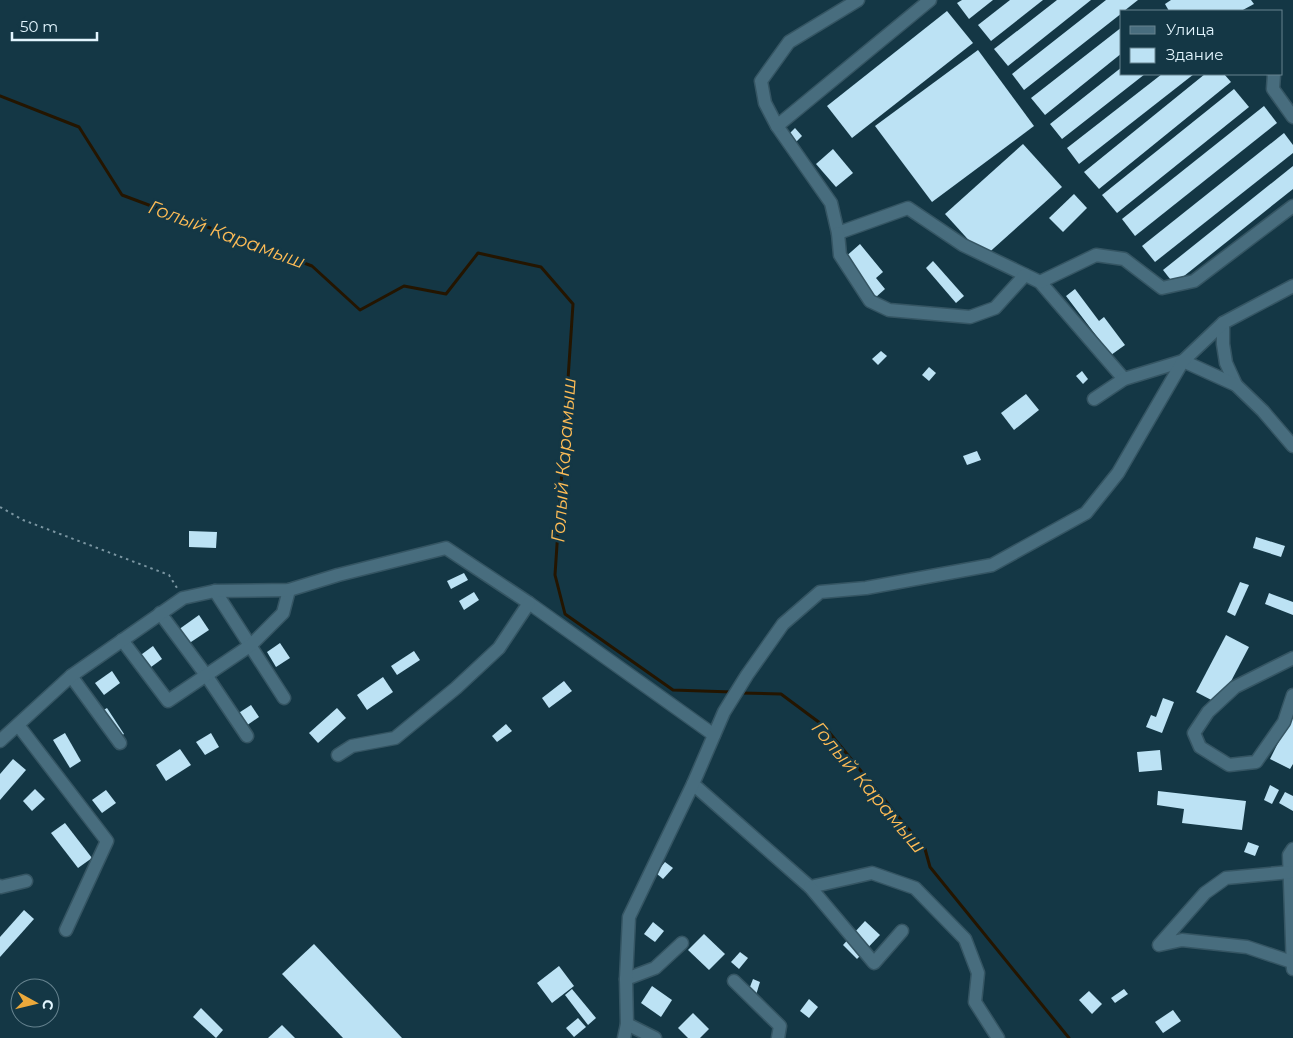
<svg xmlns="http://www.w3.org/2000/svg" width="1293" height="1038" font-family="Montserrat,sans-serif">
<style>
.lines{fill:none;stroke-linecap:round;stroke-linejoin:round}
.stream{stroke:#241500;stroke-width:3}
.building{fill:#bce2f4}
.minor-casing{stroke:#355563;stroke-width:15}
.path{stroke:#7a95a1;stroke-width:2;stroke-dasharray:2.5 4;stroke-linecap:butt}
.minor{stroke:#486d7e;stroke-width:12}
.labels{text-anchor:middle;stroke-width:5;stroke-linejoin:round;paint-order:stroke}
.water-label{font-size:19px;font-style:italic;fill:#febc56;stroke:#143745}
</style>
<rect width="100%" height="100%" fill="#143745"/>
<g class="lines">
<g class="stream">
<path d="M0 96 79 127 122 195 312 266 360 310 404 286 446 294 478 253 541 267 573 304 555 575 565 614 673 690 732 692"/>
<path d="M741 693 781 694 824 726 925 849 930 867 1069 1038"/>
</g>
</g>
<g class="building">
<path d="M962 0H993L969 19 957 3Z"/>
<path d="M1010 0H1043L991 41 978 25Z"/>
<path d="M1057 0H1091L1008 66 994 49Z"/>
<path d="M1106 0H1138L1124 11H1122V13L1024 90 1012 74Z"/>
<path d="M1171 0H1251L1254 4 1241 11H1169L1165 4Z"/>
<path d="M947 11 973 43 852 138 827 106Z"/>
<path d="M1122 27V53L1045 115 1031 98Z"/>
<path d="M978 50 1034 126 932 202 875 126Z"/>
<path d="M1122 67V74H1145L1062 139 1050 124Z"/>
<path d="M1162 74H1194L1079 164 1067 148Z"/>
<path d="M1205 74H1224L1231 82 1099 189 1084 172Z"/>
<path d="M1234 89 1249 107 1117 213 1102 195Z"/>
<path d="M1264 106 1277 123 1135 236 1122 219Z"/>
<path d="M795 128 802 136 793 145 786 137Z"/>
<path d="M1284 133 1293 145V153L1155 262 1142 246Z"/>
<path d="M1023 144 1062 187 984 257 945 214Z"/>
<path d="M833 149 853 173 836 187 816 164Z"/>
<path d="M1293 166V189L1174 284 1163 270Z"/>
<path d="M1074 194 1087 208 1063 232 1049 218Z"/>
<path d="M860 244 883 272 876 278 885 289 876 297 843 259Z"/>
<path d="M933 261 964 296 956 303 926 268Z"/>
<path d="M1075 289 1099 321 1104 317 1125 345 1111 355 1066 296Z"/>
<path d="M881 351 887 356 878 365 872 359Z"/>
<path d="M929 367 936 373 929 381 922 375Z"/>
<path d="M1082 371 1088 379 1083 384 1076 376Z"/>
<path d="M1026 394 1039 410 1014 430 1001 413Z"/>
<path d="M977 451 981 460 967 465 963 456Z"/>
<path d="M189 531 217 532 216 548 189 547Z"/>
<path d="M1256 537 1285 546 1281 557 1253 548Z"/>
<path d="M464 573 468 580 451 589 447 581Z"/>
<path d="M1240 582 1249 585 1235 616 1227 612Z"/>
<path d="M474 592 479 600 464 610 459 601Z"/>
<path d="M1269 593 1293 602V615L1265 604Z"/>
<path d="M199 615 209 630 188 644 178 630Z"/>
<path d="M1226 635 1249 647 1219 704 1196 692Z"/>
<path d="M280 643 290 658 276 667 267 652Z"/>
<path d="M153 646 162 659 147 670 138 657Z"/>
<path d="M414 651 420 660 397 675 391 666Z"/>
<path d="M112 671 120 683 104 695 95 683Z"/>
<path d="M383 677 393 692 367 710 357 695Z"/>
<path d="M564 681 572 691 549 708 542 698Z"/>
<path d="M1163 698 1174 702 1162 733 1146 727 1151 715 1156 717Z"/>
<path d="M251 705 259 717 243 728 234 716Z"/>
<path d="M107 708 124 734 115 740 97 714Z"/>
<path d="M337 708 346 718 318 743 309 733Z"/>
<path d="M1293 713V764L1290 769 1270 759Z"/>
<path d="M506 724 512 731 497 742 492 736Z"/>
<path d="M65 733 81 761 70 768 53 740Z"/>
<path d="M211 733 219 747 205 755 196 742Z"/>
<path d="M180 749 191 765 166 781 156 765Z"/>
<path d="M1160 750 1162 770 1139 772 1137 752Z"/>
<path d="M13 759 26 770 0 800V774Z"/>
<path d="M1270 785 1279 790 1272 804 1264 800Z"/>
<path d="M35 789 45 799 32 811 23 801Z"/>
<path d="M106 790 116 803 102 813 92 800Z"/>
<path d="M1158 791 1246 801 1242 830 1182 823 1184 809 1157 805Z"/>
<path d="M1285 792 1293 796V811L1279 803Z"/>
<path d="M65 823 92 858 78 868 51 833Z"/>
<path d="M1248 842 1259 846 1255 856 1244 852Z"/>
<path d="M665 862 673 868 663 879 656 873Z"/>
<path d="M24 910 34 919 0 957V937Z"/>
<path d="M865 921 880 935 857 959 843 945Z"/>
<path d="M653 922 664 931 655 942 644 934Z"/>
<path d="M704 934 725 954 709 970 688 950Z"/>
<path d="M314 944 402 1038H343L282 974Z"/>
<path d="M740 952 748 958 739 969 731 962Z"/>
<path d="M559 966 574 986 552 1003 537 983Z"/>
<path d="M753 979 760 982 756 995 748 992Z"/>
<path d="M652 986 672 1000 661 1017 641 1003Z"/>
<path d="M572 989 596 1018 588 1025 565 995Z"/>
<path d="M1124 989 1128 994 1115 1003 1111 998Z"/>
<path d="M1089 991 1102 1004 1092 1014 1079 1000Z"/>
<path d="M809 999 818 1007 809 1018 800 1011Z"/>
<path d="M201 1008 223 1030 216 1038 193 1017Z"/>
<path d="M1173 1010 1181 1021 1163 1033 1155 1022Z"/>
<path d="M693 1013 709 1029 700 1038H688L678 1028Z"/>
<path d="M578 1018 586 1027 574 1037 566 1028Z"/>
<path d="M282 1025 295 1038H268Z"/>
</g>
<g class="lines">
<defs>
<g id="minor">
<path d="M858 0 789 42 761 81 765 103 777 126 831 203 838 233 908 208 963 245 1040 282 1124 379"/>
<path d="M1274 74 1273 89 1293 117"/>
<path d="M777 126 930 0"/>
<path d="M838 233 840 255 870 301 889 310 970 317 995 308 1025 275"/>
<path d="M1040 282 1096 255 1124 259 1162 288 1194 281 1293 206"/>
<path d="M1223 323V344L1226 363 1236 385"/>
<path d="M1094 399 1124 379 1183 361 1236 385 1263 411 1293 446"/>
<path d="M215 591 284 698"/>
<path d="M160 613 206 675 247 736"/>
<path d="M122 640 168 701 251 645 283 613 289 590"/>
<path d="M1293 658 1235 687 1208 712 1194 733 1200 747 1229 765 1256 762 1284 722 1293 695"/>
<path d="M71 676 120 743"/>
<path d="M18 725 107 841 66 930"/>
<path d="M0 741 71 676 183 598 215 591 289 590 338 575 446 548 529 603 714 735"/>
<path d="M338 755 352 746 395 738 456 688 499 648 529 603"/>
<path d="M693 784 810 887 872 873 915 888 965 939 978 973 975 1002 998 1038"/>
<path d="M1293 849 1289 855 1293 969"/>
<path d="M1290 872 1226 878 1205 893 1159 945 1182 940 1247 947 1292 962"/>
<path d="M0 886 1 887 26 881"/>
<path d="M810 887 874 963 902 931"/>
<path d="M626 979 655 968 682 943"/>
<path d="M734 981 780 1026 778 1038"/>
<path d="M627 1024 655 1038"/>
<path d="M624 1038 627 1024 626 979 629 917 693 784 724 712 747 675 783 624 820 592 866 588 992 565 1086 513 1118 473 1183 361 1223 323 1293 286"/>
</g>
</defs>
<use href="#minor" class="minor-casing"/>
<path class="path" d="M0 507 23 520 169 575 177 588"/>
<use href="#minor" class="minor"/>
</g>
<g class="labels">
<g class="water-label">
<text transform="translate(227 234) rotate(20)" y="7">Голый Карамыш</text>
<text transform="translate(563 460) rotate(-86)" y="7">Голый Карамыш</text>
<text transform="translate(869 787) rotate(50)" y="7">Голый Карамыш</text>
</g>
</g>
<rect x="1120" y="10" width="162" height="65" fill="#143745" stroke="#66838f"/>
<rect x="1130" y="26" width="25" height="8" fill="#486d7e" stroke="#66838f"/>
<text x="1166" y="35" font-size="15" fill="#e2f5fe">Улица</text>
<rect x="1130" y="48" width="25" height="15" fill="#bce2f4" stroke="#66838f"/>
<text x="1166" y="60" font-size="15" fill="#e2f5fe">Здание</text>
<g transform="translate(35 1003) rotate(98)"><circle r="24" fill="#143745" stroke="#66838f"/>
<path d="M0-4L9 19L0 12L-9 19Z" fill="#eca93b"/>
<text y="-8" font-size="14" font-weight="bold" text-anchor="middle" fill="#e2f5fe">С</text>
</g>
<path d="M12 32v8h85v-8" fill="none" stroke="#e2f5fe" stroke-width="2.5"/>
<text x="20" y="32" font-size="15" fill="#e2f5fe" stroke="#143745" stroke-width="4" paint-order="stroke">50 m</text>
</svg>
